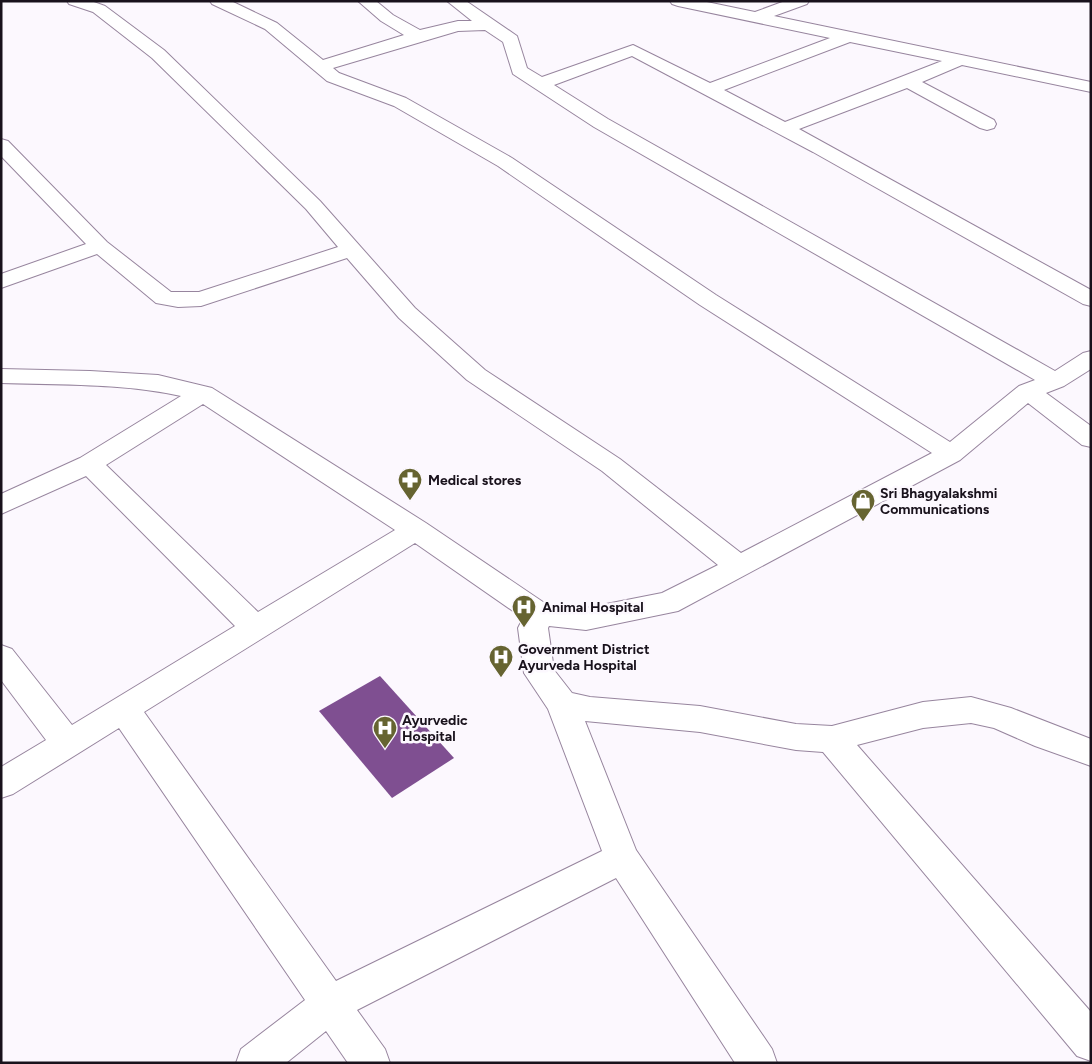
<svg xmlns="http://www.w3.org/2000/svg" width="1092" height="1064" font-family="Figtree,sans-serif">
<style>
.building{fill:#7f4f91}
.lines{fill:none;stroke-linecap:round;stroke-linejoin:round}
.minor-casing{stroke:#97859e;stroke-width:2}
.minor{fill:#fff;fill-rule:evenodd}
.labels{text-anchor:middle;stroke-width:5;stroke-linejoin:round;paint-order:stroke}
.poi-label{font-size:14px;font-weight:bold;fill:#19121c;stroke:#fcf8fe;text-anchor:start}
</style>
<rect width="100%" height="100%" fill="#fcf8fe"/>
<path class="building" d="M380 676 454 758 392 798 319 711Z"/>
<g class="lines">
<defs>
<path id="minor" d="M67 1H91L105 6 164 50 320 201 415 308 485 370 620 459 741 553 932 453 700 305 498 166 394 106 327 81 265 29 212 4 210 1H231L277 23 323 60 404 35 381 21 358 1H376L393 15 420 30 458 21H472L447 1H466L517 36 527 68 542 77 633 45 710 83 830 38 678 6 672 4 670 1H702L755 12 785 1H809L807 4 774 16 1091 82V92L962 65 922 82 994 120 996 124 994 128 987 130 980 128 907 88 799 129 1091 290V306L1083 304 813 152 632 56 554 85 608 119 1055 371 1083 353 1091 351V369L1064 386 1046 393 1091 426V447L1082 445 1028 403 960 460 678 611 586 630 549 626 548 628 554 670 572 693 590 697 700 706 796 724 832 726 923 702 971 697 1011 708 1091 739V766L1035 746 994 728 971 723 923 728 857 745 1091 1012V1061L1077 1056 823 752 796 750 700 732 585 721 636 850 772 1049 777 1063H735L616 878 357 1010 385 1049 390 1063H348L326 1031 286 1063H236L241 1049 305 1000 119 728 13 794 1 798V767L46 740 1 680V645L12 649 72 725 235 626 86 476 1 514V494L80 458 181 396C123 383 61 385 1 383V369L90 371 158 375 212 388 426 523 546 604 586 608 662 593 718 565 602 471 467 380 399 318 347 258 201 306 178 307 156 303 97 254 1 288V274L86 244 1 156V139L8 141 107 242 171 292H199L338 247 306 209 152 58 93 12 69 4ZM485 30 503 42 513 74 594 127 1035 380 1019 386 950 442 716 295 512 158 406 98 339 73 333 68 458 31ZM850 42 942 61 785 122 724 90ZM203 404 395 530 258 612 106 465ZM415 543 523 618 518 628 524 673 548 709 602 851 336 981 144 712Z"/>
</defs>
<use href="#minor" class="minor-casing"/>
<use href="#minor" class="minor"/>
</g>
<defs>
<symbol id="pharmacy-pin" viewBox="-11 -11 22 30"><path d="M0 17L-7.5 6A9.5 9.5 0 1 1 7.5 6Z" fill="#666431" stroke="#fcf8fe"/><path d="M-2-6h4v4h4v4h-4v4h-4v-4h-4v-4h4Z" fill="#fff"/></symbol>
<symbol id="shop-pin" viewBox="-11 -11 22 30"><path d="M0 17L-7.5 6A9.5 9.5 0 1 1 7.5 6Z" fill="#666431" stroke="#fcf8fe"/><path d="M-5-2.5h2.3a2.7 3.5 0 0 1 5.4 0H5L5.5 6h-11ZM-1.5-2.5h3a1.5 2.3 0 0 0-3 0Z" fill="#fff"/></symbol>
<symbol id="hospital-pin" viewBox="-11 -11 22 30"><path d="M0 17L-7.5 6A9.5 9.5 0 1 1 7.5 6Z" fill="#666431" stroke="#fcf8fe"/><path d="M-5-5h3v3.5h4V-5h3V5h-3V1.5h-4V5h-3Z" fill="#fff"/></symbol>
</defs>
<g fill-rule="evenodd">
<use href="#pharmacy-pin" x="396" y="466" width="28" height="38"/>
<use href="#shop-pin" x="849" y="487" width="28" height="38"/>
<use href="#hospital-pin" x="510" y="593" width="28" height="38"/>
<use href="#hospital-pin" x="487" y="643" width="28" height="38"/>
<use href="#hospital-pin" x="371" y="714" width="28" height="38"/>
</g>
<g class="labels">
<g class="poi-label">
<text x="428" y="485">Medical stores</text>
<text x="880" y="498">Sri Bhagyalakshmi<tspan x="880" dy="16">Communications</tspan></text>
<text x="542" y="612">Animal Hospital</text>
<text x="518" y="654">Government District<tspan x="518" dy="16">Ayurveda Hospital</tspan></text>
<text x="402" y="725">Ayurvedic<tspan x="402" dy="16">Hospital</tspan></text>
</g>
</g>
<rect width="1092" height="1064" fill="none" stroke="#19121c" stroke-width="5"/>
</svg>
